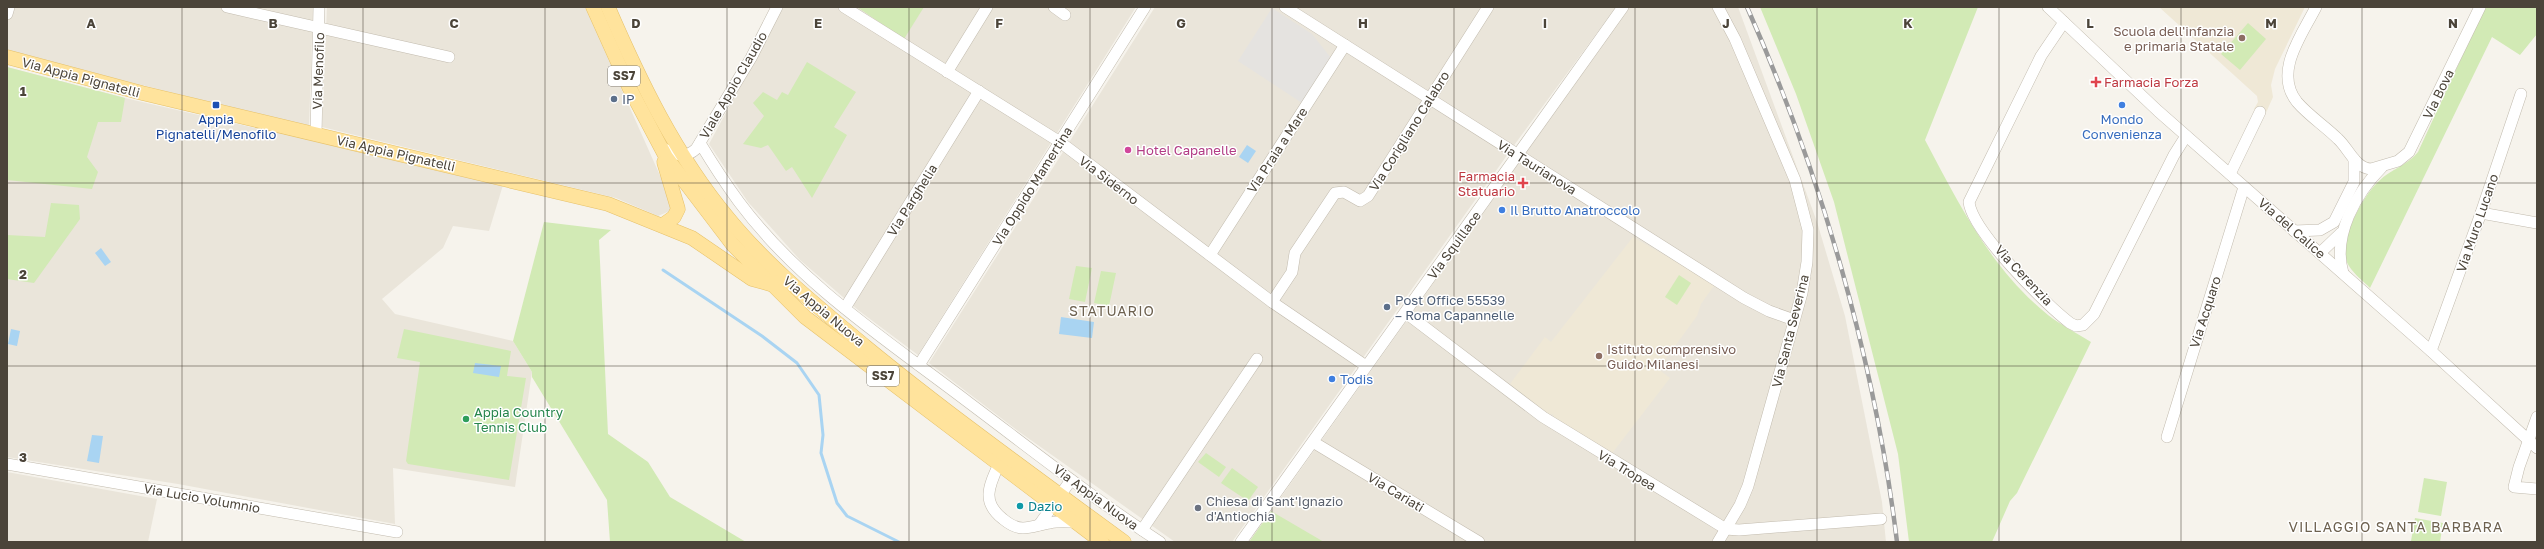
<svg xmlns="http://www.w3.org/2000/svg" width="2544" height="549" font-family="'Golos Text',sans-serif">
<style>
.residential{fill:#eae5da}
.education{fill:#efe8d6}
.green{fill:#d2eab5}
.parking{fill:#e5e3e0}
.water{fill:#a9d4f2}
.lines{fill:none;stroke-linecap:round;stroke-linejoin:round}
.stream{stroke:#a9d4f2;stroke-width:3}
.minor-casing{stroke:#c2bbae;stroke-width:12}
.major-casing{stroke:#e6c16a;stroke-width:15}
.minor{stroke:#fff;stroke-width:11}
.major{stroke:#ffe39c;stroke-width:14}
.rail-casing{stroke:#9a9a9a;stroke-width:4.5}
.rail{stroke:#fff;stroke-width:3;stroke-dasharray:9;stroke-linecap:butt}
.grid{fill:none;stroke:#4b4439;stroke-width:1;stroke-opacity:0.55}
.education-dot{fill:#8d6e63;stroke:#fff;stroke-width:1.5}
.health-dot{fill:#e0444e;stroke:#fff;stroke-width:1.5}
.service-dot{fill:#5c6f8a;stroke:#fff;stroke-width:1.5}
.transit-dot{fill:#1a4fb4;stroke:#fff;stroke-width:1.5}
.shop-dot{fill:#3f7fe0;stroke:#fff;stroke-width:1.5}
.hotel-dot{fill:#d1479c;stroke:#fff;stroke-width:1.5}
.leisure-dot{fill:#2e9e5b;stroke:#fff;stroke-width:1.5}
.culture-dot{fill:#0f9aa8;stroke:#fff;stroke-width:1.5}
.worship-dot{fill:#6b7280;stroke:#fff;stroke-width:1.5}
.labels{text-anchor:middle;stroke-width:3;stroke-linejoin:round;paint-order:stroke}
.shield{fill:#fff;stroke:#817c74;stroke-width:1}
.shield-label{font-size:12px;font-weight:bold;fill:#4b4439}
.education-label{font-size:13px;fill:#785e54;stroke:#fff;text-anchor:end}
.street-label{font-size:13px;fill:#4b4439;stroke:#fff}
.health-label{font-size:13px;fill:#be3a42;stroke:#fff;text-anchor:start}
.service-label{font-size:13px;fill:#4e5e75;stroke:#fff;text-anchor:start}
.transit-label{font-size:13px;fill:#164399;stroke:#fff}
.shop-label{font-size:13px;fill:#366cbe;stroke:#fff;text-anchor:start}
.hotel-label{font-size:13px;fill:#b23c85;stroke:#fff;text-anchor:start}
.leisure-label{font-size:13px;fill:#27864d;stroke:#fff;text-anchor:start}
.worship-label{font-size:13px;fill:#5b616d;stroke:#fff;text-anchor:start}
.culture-label{font-size:13px;fill:#0d838f;stroke:#fff;text-anchor:start}
.neighbourhood-label{font-size:14px;letter-spacing:1px;fill:#6e6250;stroke:#fff}
.grid-label{font-size:13px;text-anchor:middle;font-weight:bold;fill:#4b4439;stroke:#fff;stroke-width:3;stroke-linejoin:round;paint-order:stroke}
</style>
<rect width="100%" height="100%" fill="#f6f3ec"/>
<g class="residential">
<path d="M7 7H313L309 127 7 51Z"/>
<path d="M327 7H585L662 180 672 210 658 216 616 198 322 127Z"/>
<path d="M783 7H1136L918 355 858 310 800 260 748 202 709 144Z"/>
<path d="M1155 7H1616L1515 144 1232 542H1175L1018 431 929 363Z"/>
<path d="M1630 7H1738L1817 222 1845 316 1882 502 1886 542H1249Z"/>
<path d="M7 67 125 98 503 185 489 231 453 226 443 248 382 299 395 314 513 341 532 372 515 487 393 468 395 524 178 484 7 457Z"/>
<path d="M7 472 157 499 148 542H7Z"/>
</g>
<g class="education">
<path d="M2159 7H2305L2275 69 2271 85 2273 97 2265 115 2254 109 2258 102 2257 96Z"/>
<path d="M1633 237 1718 286 1713 287 1701 304 1697 316 1658 369 1670 378 1610 456 1555 421 1553 414 1547 415 1510 384 1545 337 1551 342Z"/>
</g>
<g class="green">
<path d="M857 7H924L904 39Z"/>
<path d="M1760 7H1978L1925 140C1959 204 1990 268 2048 315 2061 325 2077 333 2091 342L2017 493 2010 501 1992 542H1909L1898 454 1834 202 1796 94Z"/>
<path d="M2485 7H2537V34L2520 55 2492 37 2370 288C2363 281 2354 274 2349 266 2335 246 2363 195 2379 181 2391 169 2408 165 2418 152Z"/>
<path d="M2248 23 2266 39 2240 70 2221 54Z"/>
<path d="M807 62 856 92 834 127 847 135 812 198 792 167 786 171 768 145 761 148 743 144 764 116 753 103 763 92 777 100 782 92 788 95Z"/>
<path d="M7 67 125 98 121 122H98L87 157 98 172 92 189 7 180Z"/>
<path d="M51 203 79 205 80 219 34 283 7 279V235L45 237Z"/>
<path d="M544 222 611 230 599 240 608 434 648 462 670 497 746 542H610L607 500 532 377V372L513 341Z"/>
<path d="M1076 266 1092 268 1085 302 1069 299Z"/>
<path d="M1101 271 1116 273 1109 306 1094 303Z"/>
<path d="M1679 275 1691 283 1677 305 1665 297Z"/>
<path d="M404 329 511 351 507 376 526 378 509 480 408 464 406 461 420 362 397 358Z"/>
<path d="M1206 453 1226 467 1219 477 1198 462Z"/>
<path d="M1232 468 1258 487 1248 501 1221 483Z"/>
<path d="M2424 478 2447 482 2441 516 2418 512Z"/>
<path d="M1271 511 1324 542H1249Z"/>
<path d="M2415 518 2443 523 2440 542 2411 541Z"/>
</g>
<path class="parking" d="M1272 8 1312 34 1331 58 1302 103 1238 61Z"/>
<g class="water">
<path d="M1247 145 1256 151 1248 163 1239 157Z"/>
<path d="M101 248 111 262 105 266 95 253Z"/>
<path d="M1061 317 1094 322 1092 338 1059 334Z"/>
<path d="M11 329 20 331 17 346 8 344Z"/>
<path d="M475 363 501 366 499 377 473 373Z"/>
<path d="M92 435 103 436 99 463 87 461Z"/>
</g>
<g class="lines">
<path class="stream" d="M663 270 762 336 797 363 819 395 823 435 821 453 837 503 847 516 899 542"/>
<defs>
<g id="minor">
<path d="M227 7 449 57"/>
<path d="M844 7 1060 142 1272 302 1366 366"/>
<path d="M1054 7 1065 15"/>
<path d="M1285 7 1744 298 1769 311 1794 320"/>
<path d="M2048 7 2158 111 2431 351 2537 448"/>
<path d="M2316 7C2302 35 2273 72 2297 102 2309 116 2325 126 2338 139 2349 149 2355 168 2371 169L2398 161 2409 152 2480 7"/>
<path d="M7 14 9 7"/>
<path d="M2064 22 2041 56 1969 202C1972 231 2046 305 2070 323L2076 326 2083 325 2094 314 2174 155 2186 136"/>
<path d="M947 72 987 7"/>
<path d="M316 134 319 7"/>
<path d="M700 143C712 163 725 183 739 202 800 284 888 341 968 402 1032 450 1094 499 1160 542"/>
<path d="M660 146C671 154 684 160 696 149L751 58 777 7"/>
<path d="M2230 174 2260 112"/>
<path d="M2481 213 2537 223"/>
<path d="M2294 231 2320 230 2334 222 2354 182V159"/>
<path d="M2320 253 2341 233"/>
<path d="M1210 255 1345 45"/>
<path d="M2343 273C2332 236 2356 193 2382 167"/>
<path d="M1272 302 1292 272 1295 253 1335 193 1344 192 1360 201 1368 196 1488 7"/>
<path d="M845 308 979 91"/>
<path d="M1406 313 1543 417 1726 529 1739 530 1881 519"/>
<path d="M2431 351 2481 213 2521 94"/>
<path d="M919 365 1145 7"/>
<path d="M2537 417 2519 467 2514 487 2537 489"/>
<path d="M2167 437 2244 187"/>
<path d="M1313 442 1479 542"/>
<path d="M7 464 397 532"/>
<path d="M999 464C989 486 981 502 1003 519 1009 524 1015 528 1023 528 1032 528 1041 524 1050 523 1058 521 1067 522 1075 522"/>
<path d="M1039 525 1071 480"/>
<path d="M1142 530 1257 359"/>
<path d="M1241 542 1623 7"/>
<path d="M1718 542 1740 505 1748 486 1802 293 1807 262 1808 230 1795 180 1735 39 1718 7"/>
</g>
<g id="major">
<path d="M593 7 629 87 666 157 733 245 805 317 1102 542"/>
<path d="M608 7C640 81 675 154 728 218 768 267 817 306 866 347 949 415 1037 478 1124 542"/>
<path d="M7 57 142 93 608 204 692 238 752 279 770 284 786 281"/>
<path d="M663 225 674 217 678 209 664 162"/>
</g>
</defs>
<use href="#minor" class="minor-casing"/>
<use href="#major" class="major-casing"/>
<use href="#minor" class="minor"/>
<use href="#major" class="major"/>
<defs>
<path id="rail" d="M1747 7C1821 173 1875 361 1897 542"/>
</defs>
<use href="#rail" class="rail-casing"/>
<use href="#rail" class="rail"/>
</g>
<path class="grid" d="M182 7V542M363 7V542M545 7V542M727 7V542M909 7V542M1090 7V542M1272 7V542M1454 7V542M1635 7V542M1817 7V542M1999 7V542M2181 7V542M2362 7V542M7 183H2537M7 366H2537"/>
<g class="education-dot">
<circle cx="2242" cy="38" r="4"/>
<circle cx="1599" cy="356" r="4"/>
</g>
<g class="health-dot">
<path d="M2094 76h4v4h4v4h-4v4h-4v-4h-4v-4h4z"/>
<path d="M1521 177h4v4h4v4h-4v4h-4v-4h-4v-4h4z"/>
</g>
<g class="service-dot">
<circle cx="614" cy="99" r="4"/>
<circle cx="1387" cy="307" r="4"/>
</g>
<rect class="transit-dot" x="212" y="101" width="8" height="8" rx="2"/>
<g class="shop-dot">
<circle cx="2122" cy="105" r="4"/>
<circle cx="1502" cy="210" r="4"/>
<circle cx="1332" cy="379" r="4"/>
</g>
<circle class="hotel-dot" cx="1128" cy="150" r="4"/>
<circle class="leisure-dot" cx="466" cy="419" r="4"/>
<circle class="culture-dot" cx="1020" cy="506" r="4"/>
<circle class="worship-dot" cx="1198" cy="508" r="4"/>
<g class="labels">
<g class="shield">
<rect x="608" y="66" width="32" height="20" rx="3"/>
<rect x="867" y="366" width="32" height="20" rx="3"/>
</g>
<g class="shield-label">
<text x="624" y="80">SS7</text>
<text x="883" y="380">SS7</text>
</g>
<g class="education-label">
<text x="2234" y="36">Scuola dell'infanzia<tspan x="2234" dy="15">e primaria Statale</tspan></text>
<text x="1607" y="354" text-anchor="start">Istituto comprensivo<tspan x="1607" dy="15">Guido Milanesi</tspan></text>
</g>
<g class="street-label">
<text transform="translate(318 71) rotate(-88)" y="5">Via Menofilo</text>
<text transform="translate(81 77) rotate(15)" y="5">Via Appia Pignatelli</text>
<text transform="translate(733 85) rotate(-60)" y="5">Viale Appio Claudio</text>
<text transform="translate(2438 94) rotate(-64)" y="5">Via Bova</text>
<text transform="translate(1409 131) rotate(-58)" y="5">Via Corigliano Calabro</text>
<text transform="translate(1277 150) rotate(-57)" y="5">Via Praia a Mare</text>
<text transform="translate(396 153) rotate(13)" y="5">Via Appia Pignatelli</text>
<text transform="translate(1537 167) rotate(32)" y="5">Via Taurianova</text>
<text transform="translate(1109 180) rotate(37)" y="5">Via Siderno</text>
<text transform="translate(1032 186) rotate(-58)" y="5">Via Oppido Mamertina</text>
<text transform="translate(912 200) rotate(-58)" y="5">Via Parghelia</text>
<text transform="translate(2477 223) rotate(-71)" y="5">Via Muro Lucano</text>
<text transform="translate(2292 228) rotate(41)" y="5">Via del Calice</text>
<text transform="translate(1454 245) rotate(-54)" y="5">Via Squillace</text>
<text transform="translate(2024 275) rotate(47)" y="5">Via Cerenzia</text>
<text transform="translate(824 311) rotate(40)" y="5">Via Appia Nuova</text>
<text transform="translate(2205 312) rotate(-72)" y="5">Via Acquaro</text>
<text transform="translate(1790 331) rotate(-76)" y="5">Via Santa Severina</text>
<text transform="translate(1627 470) rotate(31)" y="5">Via Tropea</text>
<text transform="translate(1396 492) rotate(31)" y="5">Via Cariati</text>
<text transform="translate(1096 497) rotate(36)" y="5">Via Appia Nuova</text>
<text transform="translate(202 498) rotate(10)" y="5">Via Lucio Volumnio</text>
</g>
<g class="health-label">
<text x="2104" y="87">Farmacia Forza</text>
<text x="1515" y="181" text-anchor="end">Farmacia<tspan x="1515" dy="15">Statuario</tspan></text>
</g>
<g class="service-label">
<text x="622" y="104">IP</text>
<text x="1395" y="305">Post Office 55539<tspan x="1395" dy="15">– Roma Capannelle</tspan></text>
</g>
<g class="transit-label">
<text x="216" y="124">Appia<tspan x="216" dy="15">Pignatelli/Menofilo</tspan></text>
</g>
<g class="shop-label">
<text x="2122" y="124" text-anchor="middle">Mondo<tspan x="2122" dy="15">Convenienza</tspan></text>
<text x="1510" y="215">Il Brutto Anatroccolo</text>
<text x="1340" y="384">Todis</text>
</g>
<g class="hotel-label">
<text x="1136" y="155">Hotel Capanelle</text>
</g>
<g class="leisure-label">
<text x="474" y="417">Appia Country<tspan x="474" dy="15">Tennis Club</tspan></text>
</g>
<g class="worship-label">
<text x="1206" y="506">Chiesa di Sant'Ignazio<tspan x="1206" dy="15">d'Antiochia</tspan></text>
</g>
<g class="culture-label">
<text x="1028" y="511">Dazio</text>
</g>
<g class="neighbourhood-label">
<text x="1112" y="316">STATUARIO</text>
<text x="2396" y="532">VILLAGGIO SANTA BARBARA</text>
</g>
</g>
<g class="grid-label">
<text x="91" y="28">A</text>
<text x="273" y="28">B</text>
<text x="454" y="28">C</text>
<text x="636" y="28">D</text>
<text x="818" y="28">E</text>
<text x="999" y="28">F</text>
<text x="1181" y="28">G</text>
<text x="1363" y="28">H</text>
<text x="1545" y="28">I</text>
<text x="1726" y="28">J</text>
<text x="1908" y="28">K</text>
<text x="2090" y="28">L</text>
<text x="2271" y="28">M</text>
<text x="2453" y="28">N</text>
<text x="23" y="96">1</text>
<text x="23" y="279">2</text>
<text x="23" y="462">3</text>
</g>
<rect width="2544" height="549" fill="none" stroke="#4b4439" stroke-width="16"/>
</svg>
